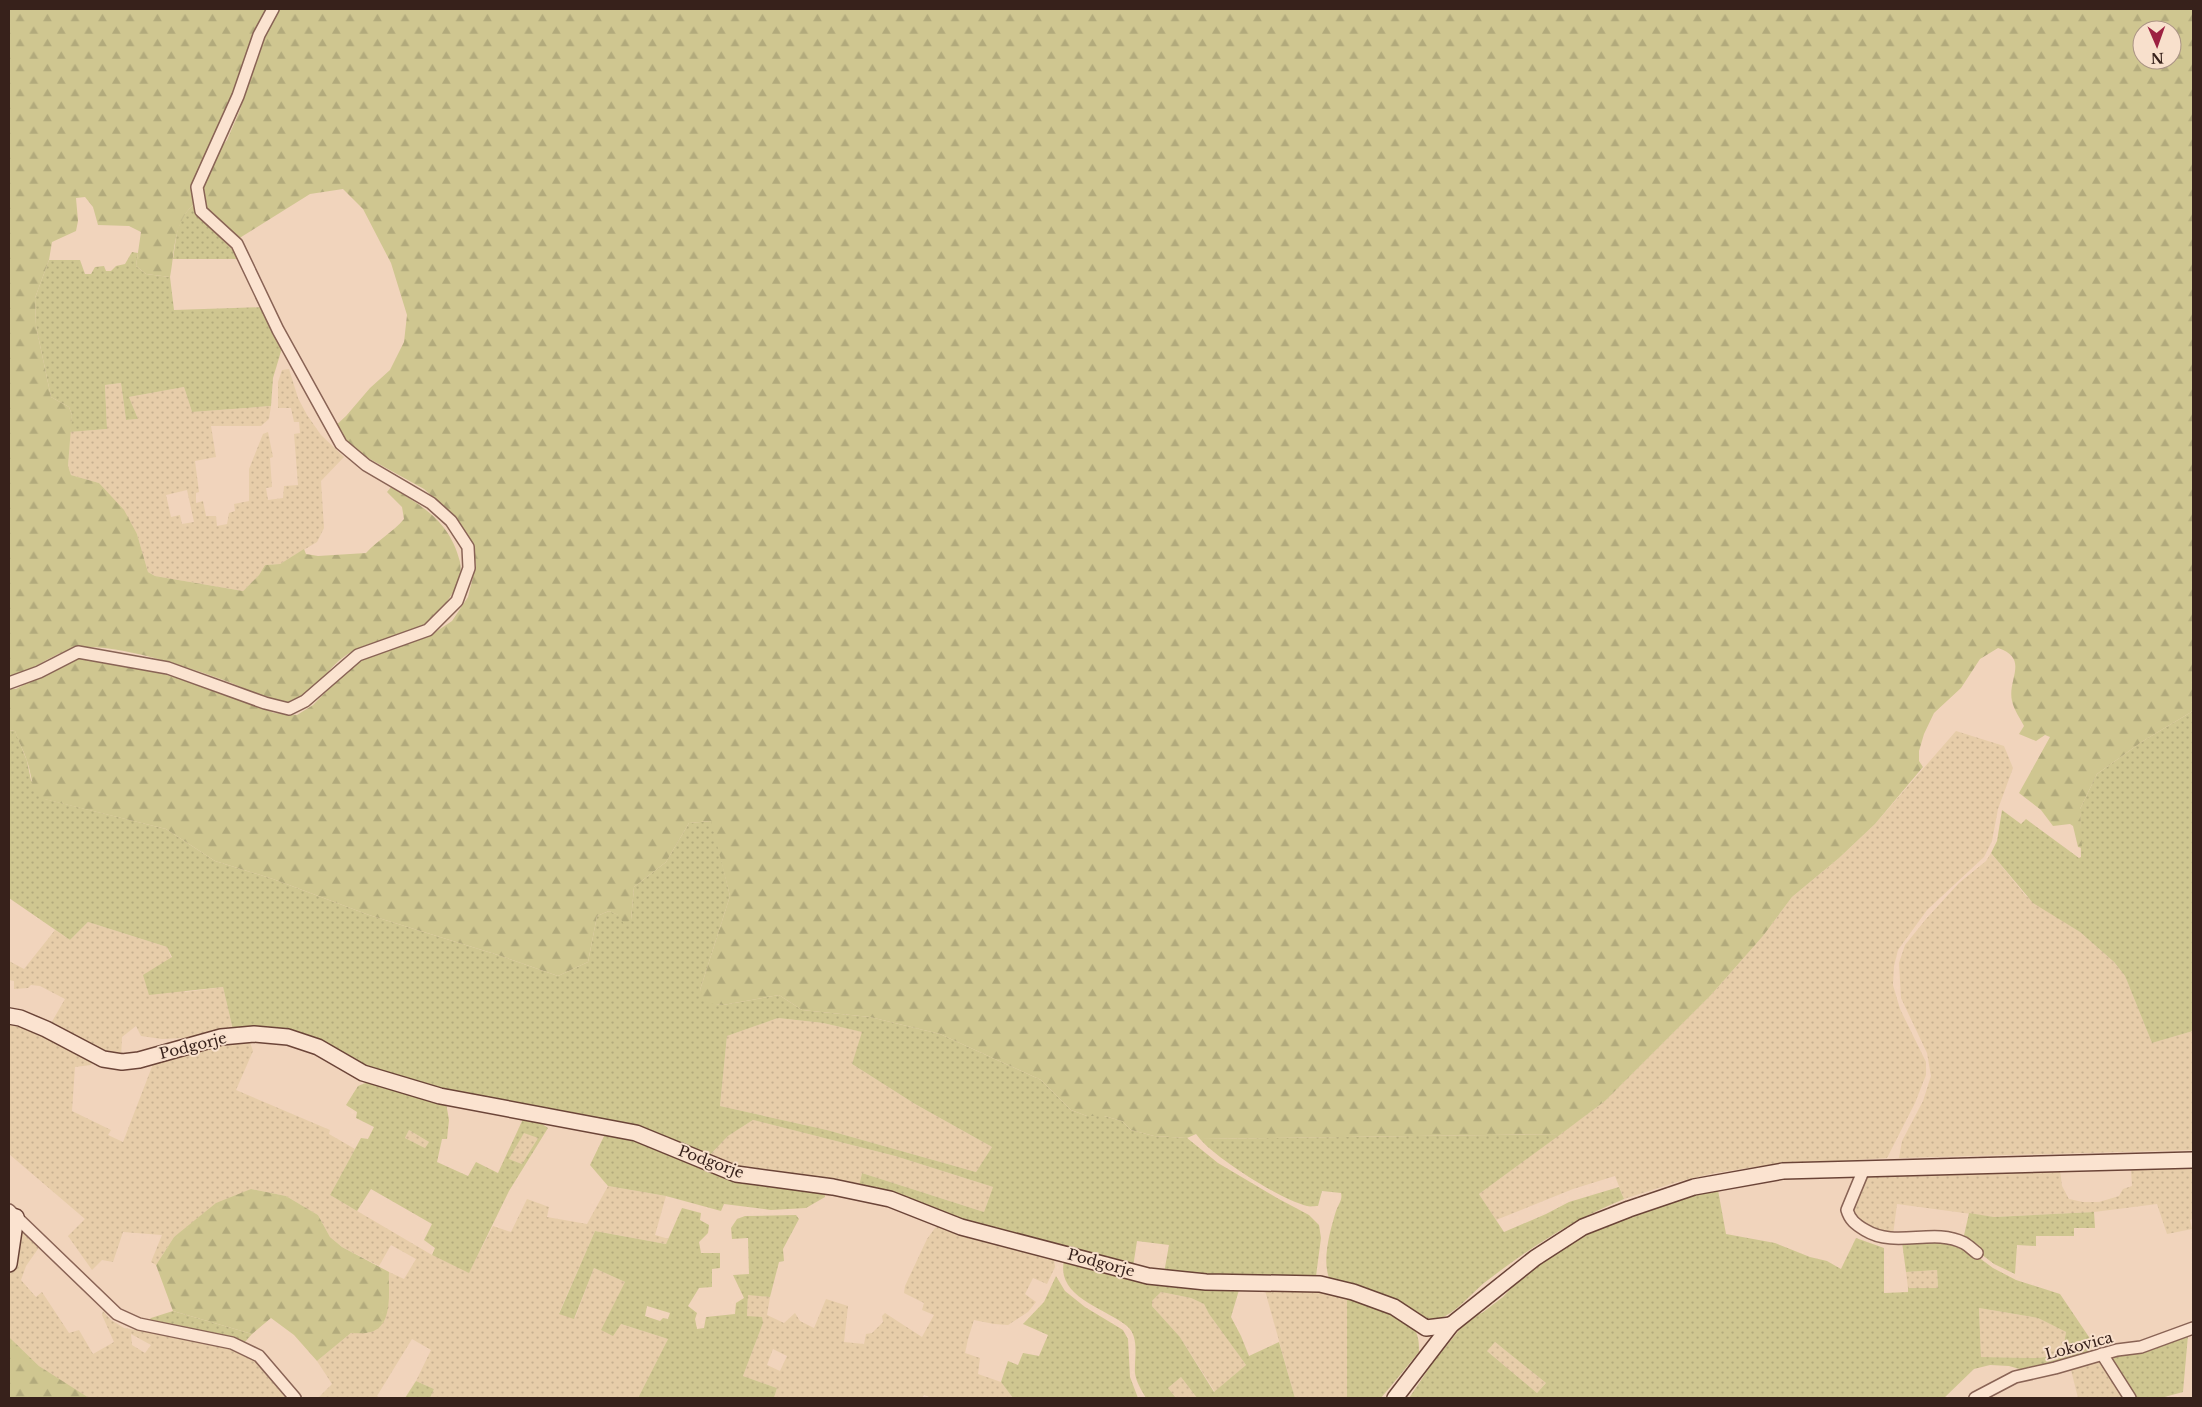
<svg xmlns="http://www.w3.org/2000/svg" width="2202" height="1407" font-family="'Libre Baskerville',serif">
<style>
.farmland{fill:url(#farmland-dots);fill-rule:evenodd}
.grass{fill:url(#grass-dots);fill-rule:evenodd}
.forest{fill:url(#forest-firs);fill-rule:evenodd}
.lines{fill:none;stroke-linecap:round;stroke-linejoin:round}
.street-casing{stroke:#896355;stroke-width:14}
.secondary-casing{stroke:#6b4438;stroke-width:18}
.street{stroke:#fbe3d0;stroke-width:11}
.secondary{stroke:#fbe3d0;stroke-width:15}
.labels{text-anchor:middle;stroke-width:4;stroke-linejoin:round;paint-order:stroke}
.street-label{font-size:15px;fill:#37211b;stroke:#f8e0cc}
</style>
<defs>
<pattern id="farmland-dots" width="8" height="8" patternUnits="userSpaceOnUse" patternTransform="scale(1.25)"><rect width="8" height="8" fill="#e7cda9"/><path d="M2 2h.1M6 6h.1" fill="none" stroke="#c7b091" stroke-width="1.8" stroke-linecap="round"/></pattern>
<pattern id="grass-dots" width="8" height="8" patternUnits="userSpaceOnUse" patternTransform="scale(1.25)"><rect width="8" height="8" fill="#cfc690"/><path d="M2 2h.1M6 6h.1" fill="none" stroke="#b2aa7c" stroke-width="1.8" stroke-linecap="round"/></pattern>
<pattern id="forest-firs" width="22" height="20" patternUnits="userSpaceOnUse" patternTransform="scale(1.25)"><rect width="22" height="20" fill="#cfc690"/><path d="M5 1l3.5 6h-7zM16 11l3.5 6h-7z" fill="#b2aa7c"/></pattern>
</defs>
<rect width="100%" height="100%" fill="#f1d4bc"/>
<g class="farmland">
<path d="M289 369 298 398 307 415 321 435 344 457 321 481 324 528 317 542 280 564 265 565 259 575 243 591 155 576 148 572 137 534 99 483 71 475 68 467 70 432 107 429 105 385 121 383 126 420 138 419 129 397 184 387 192 412 271 406 269 419 261 426H211L216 457 195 461 199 492 196 493V503L203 501 206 516H216L217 526 227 524 229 513 235 511 234 504 249 501V469L263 434 268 432 273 457 270 458 272 487 266 488 268 500 283 498 284 486 298 485 294 434 300 433 299 422H294L291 408H278V382L282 370ZM187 490 194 522 182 524 180 515 171 517 166 495Z"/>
<path d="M1956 731 2004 746 2013 768 1998 809 1992 841 1984 857 1927 910 1898 950 1894 966 1893 985 1900 1009 1926 1062V1075L1915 1103 1887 1158 1761 1166 1715 1173 1677 1182 1624 1199 1615 1176 1573 1189 1496 1220 1479 1194 1605 1101 1711 995 1763 936 1792 897 1839 858 1875 824Z"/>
<path d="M1991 853 2026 896 2080 932 2114 962 2125 976 2152 1043 2193 1031V1150L1899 1158 1902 1141 1923 1101 1931 1076 1927 1053 1901 998 1899 963 1905 945 1926 919 1959 883 1986 861Z"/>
<path d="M88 922 167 947 185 992 223 987 233 1030 186 1041 184 1038 162 1039 141 1036 136 1026 122 1037 121 1059 104 1055 50 1025 65 999 40 986 31 985 28 988 14 989V981L9 980V961L24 969 55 930 70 940Z"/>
<path d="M778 1018 823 1023 863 1032 852 1064 915 1104 992 1147 976 1172 827 1130 720 1106 727 1036Z"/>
<path d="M9 1020 20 1022 94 1060 91 1065 75 1067 72 1111 111 1130 108 1135 123 1142 153 1064 166 1058 248 1037 253 1051 236 1090 330 1130 329 1134 355 1149 330 1195 432 1255 469 1272 493 1226 511 1232 527 1199 549 1207 547 1217 587 1224 608 1186 666 1196 655 1235 669 1239 666 1244 595 1231 559 1313 575 1318 594 1268 625 1282 621 1324 668 1339 638 1398H430L434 1389 416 1381 431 1350 412 1339 377 1396 381 1398H318L332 1384 317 1361 351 1333H369L388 1293 389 1272 404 1279 416 1259 391 1245 379 1266 342 1247 330 1237 318 1215 286 1196 251 1189 174 1237 156 1265 151 1262 162 1235 123 1232 113 1262 102 1260 92 1270 68 1236 85 1219 9 1154Z"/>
<path d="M753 1120 895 1156 993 1187 984 1212 862 1173 859 1186 751 1172 706 1159 728 1136Z"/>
<path d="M409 1130 429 1142 425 1148 405 1138Z"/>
<path d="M524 1132 538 1138 522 1164 509 1159Z"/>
<path d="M2193 1167V1219L2190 1220 2192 1229 2167 1234 2157 1204 2094 1212 1994 1217 1897 1204 1893 1235 1875 1232 1852 1214 1861 1189 1869 1175 2060 1170 2062 1186 2069 1199 2083 1202H2099L2119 1196 2123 1189 2132 1186 2131 1169Z"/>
<path d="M940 1226 1048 1257 1054 1260 1055 1267 1047 1284 1033 1278 1025 1294 1036 1302 1028 1312 1008 1325 994 1324 974 1320 968 1339 965 1353 980 1358 978 1374 1001 1382 1013 1398H932L924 1395 922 1398H774L777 1388 743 1376 763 1323 747 1316 748 1294 770 1297 767 1315 784 1323 795 1313 800 1321 814 1328 826 1299 848 1306 844 1342 864 1344 866 1334 872 1333 883 1322 882 1316 885 1313 922 1337 934 1315 922 1310 924 1303 904 1293 905 1286 927 1239 935 1228ZM773 1349 787 1356 780 1371 767 1365Z"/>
<path d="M18 1228 24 1231 40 1246 26 1266 21 1280 36 1297 42 1292 69 1333 79 1330 93 1354 114 1342 102 1315 103 1311 111 1320 124 1328 205 1342 241 1351 253 1357 290 1398H89L81 1395 39 1366 9 1337V1263ZM131 1334 151 1345 145 1353 132 1345Z"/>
<path d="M1937 1270 1938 1288H1908L1906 1272Z"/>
<path d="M1264 1287 1327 1290 1347 1295V1398H1295Z"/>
<path d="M1161 1292 1191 1298 1204 1304 1209 1314 1246 1365 1215 1392 1180 1337 1152 1306V1301Z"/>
<path d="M1979 1308 2038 1318 2066 1332 2062 1355 2037 1358 1981 1357Z"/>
<path d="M1495 1342 1546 1383 1537 1393 1486 1350Z"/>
<path d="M2097 1357 2125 1398H2078L2070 1366Z"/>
<path d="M1181 1377 1197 1398H1176L1168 1388Z"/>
</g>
<g class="grass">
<path d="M194 204 200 216 241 259H173C177 236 175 222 194 204Z"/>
<path d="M132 252 138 253 136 266 146 274 170 277 174 310 266 307 282 348 273 378 271 406 192 412 184 387 129 397 138 419 126 420 121 383 105 385 107 429 70 432 72 415 69 407 51 397 36 326 35 298 49 260H80L85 274H91L95 267 104 266 106 271H111L116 266 125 264Z"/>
<path d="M2193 711V1031L2152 1043 2125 976 2114 962 2080 932 2033 903 1991 853 1997 841 2002 810 2021 824 2026 819 2079 858 2081 857 2080 809 2097 774 2143 741Z"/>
<path d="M9 730 15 731 27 761 31 780 45 799 166 829 215 861 273 879 369 915 498 955 558 976 588 962 597 916 609 911 631 920 634 887 666 862 689 823 712 821 730 896 700 990 716 1004 723 1005 779 995 802 1010 870 1017 940 1034 1041 1080 1071 1110 1087 1116H1104L1122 1121 1131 1130 1154 1136 1187 1138 1218 1163 1277 1198 1309 1215 1319 1225 1321 1238 1316 1276 1309 1277H1190L1164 1273 1169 1245 1137 1241 1133 1267 967 1224 859 1186 862 1173 984 1212 993 1187 895 1156 753 1120 728 1136 706 1159 673 1142 405 1083 340 1056 233 1030 223 987 149 995 143 975 172 957 167 947 88 922 70 940 9 898ZM778 1018 823 1023 862 1032 852 1064 915 1104 992 1147 976 1172 827 1130 720 1106 727 1036Z"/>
<path d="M368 1082 446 1103 449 1120 447 1139H442L437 1162 468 1176 476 1162 498 1173 523 1119 541 1123 548 1128 509 1191 469 1273 432 1255 435 1248 424 1240 432 1224 371 1189 357 1211 330 1195 361 1138 368 1139 374 1127 356 1118 357 1112 346 1105 358 1086ZM409 1130 429 1142 425 1148 405 1138ZM524 1133 538 1138 522 1164 509 1159Z"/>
<path d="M606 1132 661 1148 707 1171 723 1176 825 1190V1197L806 1208 771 1210 724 1204 721 1211 666 1196 608 1186 590 1165Z"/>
<path d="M1561 1134 1479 1194 1504 1232 1546 1214 1569 1202 1619 1187 1624 1199C1572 1220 1528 1249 1484 1283 1472 1293 1451 1318 1436 1319 1414 1319 1377 1295 1355 1286 1347 1283 1338 1281 1329 1278 1322 1259 1330 1231 1336 1211 1338 1205 1343 1199 1341 1193L1322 1191 1318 1206C1315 1206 1310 1207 1307 1206 1281 1200 1217 1159 1200 1139Z"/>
<path d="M1718 1190 1726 1234 1775 1243 1810 1257 1827 1261 1841 1269 1856 1238 1884 1248V1293L1908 1292V1288H1938L1937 1270 1906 1272 1902 1242 1948 1241 1970 1251 1993 1268 2016 1280 2060 1294 2089 1337 2092 1346 2090 1352 2059 1363 2023 1370 2009 1366 1990 1365 1974 1369 1944 1398H1409L1434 1361 1470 1317 1482 1313 1503 1297 1530 1268 1561 1247 1636 1212 1697 1194ZM1979 1308 2038 1318 2066 1332 2062 1355 2037 1358 1981 1357ZM1495 1342 1546 1383 1537 1393 1487 1351Z"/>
<path d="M682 1208 701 1213 700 1220 709 1225 708 1233 699 1242 701 1253H720V1268L712 1269V1287L699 1288 688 1306 697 1313 695 1319 697 1329 704 1328 706 1317 735 1314 736 1303 744 1298 733 1275 749 1274 748 1238 732 1239 731 1228 737 1219 745 1216 796 1215 799 1219 783 1249 784 1261 779 1262 770 1297 748 1295 747 1316 762 1317 763 1323 743 1376 777 1388 774 1398H638L668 1339 621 1324 613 1336 601 1330 625 1282 594 1268 574 1319 559 1314 595 1231 666 1244ZM647 1306 670 1313 668 1319 663 1318 660 1321 645 1316Z"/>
<path d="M2094 1212 2095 1228H2074V1236H2036V1246L2017 1245 2015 1274 1994 1264 1963 1240 1969 1213 1994 1217Z"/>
<path d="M1064 1261 1133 1279 1178 1287 1239 1290 1231 1317 1241 1336 1249 1356 1279 1342 1295 1398H1197L1181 1377 1168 1388 1176 1398H1146C1142 1391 1136 1382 1135 1373 1134 1358 1140 1337 1127 1326 1105 1308 1056 1297 1064 1261ZM1161 1292 1191 1298 1204 1304 1209 1314 1246 1365 1214 1392 1180 1337 1152 1306V1301Z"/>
<path d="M1056 1276 1065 1291 1085 1307 1123 1330 1128 1339 1130 1377 1138 1398H1013L1001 1382 1008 1361 1018 1365 1023 1353 1039 1356 1048 1335 1023 1324 1044 1302Z"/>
<path d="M1347 1295C1366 1303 1401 1312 1414 1329 1419 1336 1419 1344 1419 1352L1381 1398H1347Z"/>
<path d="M173 1311 252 1334 244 1343 145 1324 151 1318Z"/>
<path d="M2188 1335 2183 1392 2161 1398H2135L2112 1362 2115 1354Z"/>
<path d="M416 1381 434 1389 430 1398H405Z"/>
</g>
<g class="forest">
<path d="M9 9H267L247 51 229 111 209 146 192 185 194 204C173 223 175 251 170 277L146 274 136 266 141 232 129 226 98 225 93 207 85 197 76 198 78 221 76 231 52 242 49 260 35 298 36 326 51 397 69 407 72 415 68 466 71 475 99 483 124 510 137 534 148 572 155 576 243 591 259 575 265 565 280 564 304 549 306 554 318 556 366 553C378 540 393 532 404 519L402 507 387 492 391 487C424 507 450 522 460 562 462 573 459 585 452 594 444 606 435 620 421 627 395 640 364 640 341 659 324 672 307 706 282 702 267 700 241 686 226 681 192 668 104 639 72 649 55 653 31 670 14 678H9Z"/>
<path d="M279 9H2193V711L2143 741 2097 774 2080 809 2082 848 2078 847 2073 826 2070 824 2053 826 2041 810 2019 793 2050 737 2045 735 2036 741 2019 734 2024 726C2020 718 2014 710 2012 701 2007 679 2030 659 1998 648L1980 659 1961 688 1934 713 1924 734 1919 751V761L1923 767 1875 824 1839 858 1792 897 1763 936 1711 995 1605 1101 1561 1134 1200 1139 1196 1134 1187 1138 1154 1136 1131 1130 1122 1121 1104 1116H1087L1071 1110 1041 1080 940 1034 870 1017 802 1010 779 995 723 1005 706 1003 700 990 730 896 711 821 689 823 666 862 634 887 631 920 624 924 618 915 609 911 597 916 588 962 558 976 498 955 369 915 273 879 215 861 166 829 44 799C29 785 33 778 27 761 24 751 18 741 15 731L9 730V689H16L67 662 87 655 109 658 222 691 274 713 297 715 313 705 356 661 383 650 428 637 452 621 468 597 476 565 470 538 453 515 424 489 359 453 333 428 346 416 370 388 390 370 404 342 407 315 391 263 363 209 343 189 310 194 238 239 204 205 201 192 213 157 227 140 240 110 258 49ZM2142 30H2172V60H2142Z"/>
<path d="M251 1189 286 1196 318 1215 330 1237 342 1247 389 1272C388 1290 394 1325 371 1332 365 1334 357 1333 351 1333L317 1361 294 1335 271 1318 252 1334 173 1311 156 1265 174 1237 216 1203Z"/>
<path d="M9 1337 39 1366 89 1398H9Z"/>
</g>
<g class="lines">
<defs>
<g id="street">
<path d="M9 683 39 672 78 652 168 668 265 703 289 709 305 701 358 655 428 630 457 601 469 568 468 547 451 521 431 503 366 465 341 444 278 330 237 244 201 211 197 187 238 96 259 35 273 9"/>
<path d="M1864 1169 1847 1210C1850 1220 1855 1224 1865 1230 1896 1249 1933 1227 1964 1243 1969 1246 1973 1250 1977 1253"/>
<path d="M9 1210 117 1314 139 1324 232 1343 259 1356 295 1398"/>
<path d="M2102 1354 2130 1398"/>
<path d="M1975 1398 2015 1377 2055 1368 2117 1350 2141 1347 2193 1328"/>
</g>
<g id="secondary">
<path d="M9 1016 20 1018 46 1029 103 1059 122 1062 139 1060 221 1037 254 1034 288 1037 318 1047 363 1073 440 1096 636 1133 736 1174 833 1187 890 1199 961 1227 1148 1276 1206 1282 1320 1284 1353 1292 1394 1307 1426 1328 1451 1325"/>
<path d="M9 1264 16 1217"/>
<path d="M1395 1398 1451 1325 1535 1258 1583 1227 1629 1209 1694 1187 1783 1171 2193 1160"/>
</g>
</defs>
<use href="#street" class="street-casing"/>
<use href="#secondary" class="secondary-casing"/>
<use href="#street" class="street"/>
<use href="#secondary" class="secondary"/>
</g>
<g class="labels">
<g class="street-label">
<text transform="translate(193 1046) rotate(-14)" y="5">Podgorje</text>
<text transform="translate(711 1162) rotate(20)" y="5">Podgorje</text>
<text transform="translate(1101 1263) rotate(15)" y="5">Podgorje</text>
<text transform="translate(2079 1346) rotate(-15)" y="5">Lokovica</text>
</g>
</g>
<rect width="2202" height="1407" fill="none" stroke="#37211b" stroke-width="20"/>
<g transform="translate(2157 45) rotate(178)"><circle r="24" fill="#f8e0cc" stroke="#ab9485"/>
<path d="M0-4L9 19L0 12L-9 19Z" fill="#9c2141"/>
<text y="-8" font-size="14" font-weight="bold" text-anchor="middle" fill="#37211b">N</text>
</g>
</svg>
